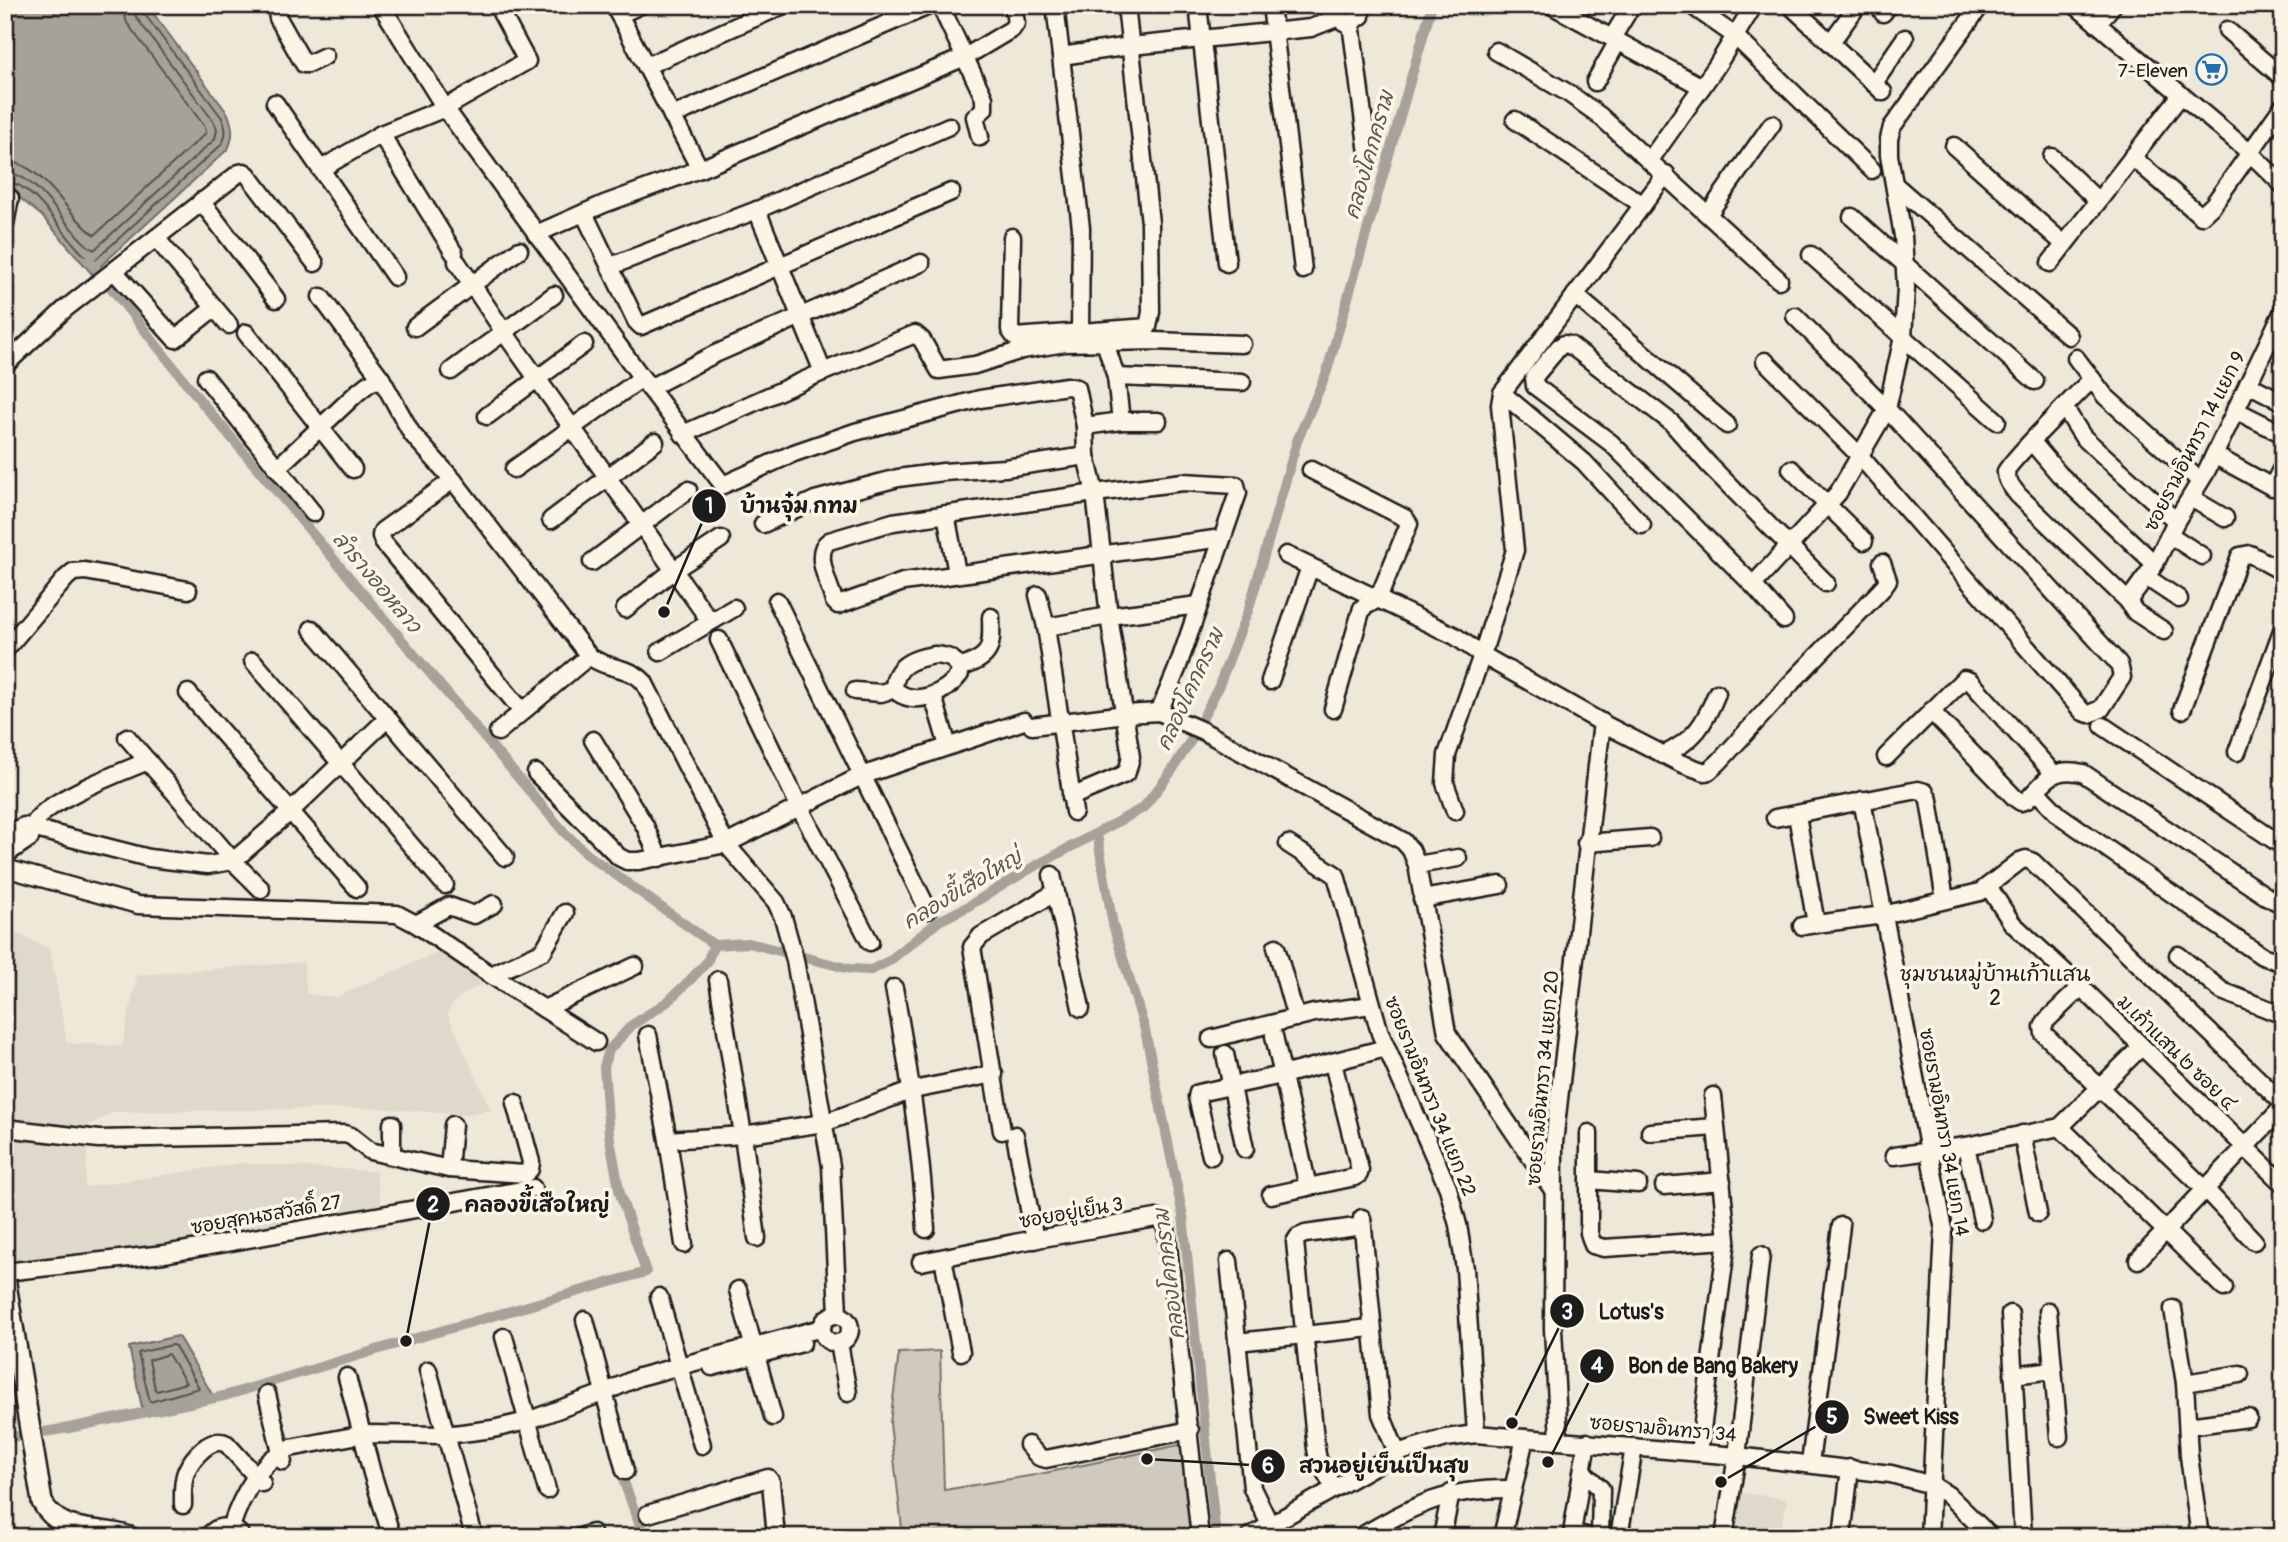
<svg xmlns="http://www.w3.org/2000/svg" width="2288" height="1542" font-family="Pangolin,'Playpen Sans Thai',sans-serif">
<style>
.built{fill:#ded9cb}
.green{fill:#cfcabd;stroke:#76736c;stroke-width:2}
.water{fill:#a7a299;stroke:#6f6c67;stroke-width:2}
.lines{fill:none;stroke-linecap:round;stroke-linejoin:round}
.shore{stroke:#54524e;stroke-width:2}
.canal{stroke:#a7a299;stroke-width:10}
.minor-casing{stroke:#1c1c1c;stroke-width:21}
.major-casing{stroke:#1c1c1c;stroke-width:24}
.minor{stroke:#fcf5e5;stroke-width:16}
.major{stroke:#fcf5e5;stroke-width:19}
.labels{text-anchor:middle;stroke-width:7;stroke-linejoin:round;paint-order:stroke}
.poi-label{font-size:19px;fill:#1c1c1c;stroke:#fcf5e5;text-anchor:end}
.street-label{font-size:19px;fill:#1c1c1c;stroke:#fcf5e5}
.water-label{font-size:21px;font-style:italic;fill:#5b5854;stroke:#fcf5e5}
.neighbourhood-label{font-size:21px;fill:#1c1c1c;stroke:#fcf5e5}
.leader{fill:none;stroke:#1c1c1c;stroke-width:2.5}
.callout-dot{fill:#1c1c1c;stroke:#fcf5e5;stroke-width:2.5}
.mark-label{font-size:21px;text-anchor:middle;font-weight:bold;fill:#fff}
.callout-label{font-size:21px;text-anchor:middle;font-weight:bold;fill:#1c1c1c;stroke:#fcf5e5;stroke-width:7;stroke-linejoin:round;paint-order:stroke}
</style>
<rect width="100%" height="100%" fill="#eee8d9"/>
<filter id="ink" filterUnits="userSpaceOnUse"><feTurbulence type="fractalNoise" baseFrequency=".0143" numOctaves="2"/><feDisplacementMap in="SourceGraphic" scale="14" xChannelSelector="R" yChannelSelector="G"/><feConvolveMatrix kernelMatrix="1 2 1 2 8 2 1 2 1" color-interpolation-filters="sRGB"/></filter>
<g filter="url(#ink)">
<g class="built">
<path d="M5 927 50 949 67 1043 122 1046 137 975 303 962 307 994 336 997 440 951 488 980 456 999 447 1013 491 1110 463 1115 380 1108 115 1112 89 1125 85 1187 241 1163 375 1171 386 1228 14 1279 5 1236Z"/>
<path d="M1738 1492 1787 1499 1780 1537H1731Z"/>
</g>
<path class="green" d="M940 1351 944 1490 1035 1475 1184 1444 1191 1534 1179 1537H903L890 1423 899 1353Z"/>
<g class="water">
<path d="M5 5H147L228 114C233 127 234 136 228 149L92 274 42 216 5 186Z"/>
<path d="M178 1336 212 1394 143 1412 129 1347Z"/>
</g>
<g class="lines">
<g class="shore">
<path d="M5 161C45 163 67 217 95 235L206 133 205 127 127 23 122 5"/>
<path d="M5 172C41 174 67 234 94 250L215 139 217 129 214 122 136 17 133 5"/>
<path d="M5 181C39 184 67 246 93 262L222 144C227 134 226 128 222 118L143 12 142 5"/>
<path d="M172 1345 175 1346 199 1388 150 1402 138 1353Z"/>
<path d="M168 1354 186 1383 157 1391 155 1389 149 1360Z"/>
</g>
<g class="canal">
<path d="M89 260 203 404 564 832 588 855 714 945"/>
<path d="M1097 834 1113 925 1145 1030 1183 1216 1216 1537"/>
<path d="M714 945 749 943 850 969 871 970 889 961 939 921 967 907 1028 870 1143 808 1171 772 1193 737 1218 688 1249 608 1297 441 1326 374 1432 5"/>
<path d="M5 1438 69 1428 224 1396 406 1341 646 1272 620 1194 609 1134 604 1067 609 1050 632 1025 667 1002 690 980 707 962 714 945"/>
<path d="M624 1482 644 1537"/>
</g>
<defs>
<g id="minor">
<path d="M276 5 278 18 304 64H308L325 56"/>
<path d="M381 5 445 108 642 378 723 485 794 453 855 432 980 399 1067 386 1077 388 1085 426 1086 456 1095 493 1109 616 1131 757 1127 772 1123 775 1071 797"/>
<path d="M614 5 700 169"/>
<path d="M940 5 984 98V109L975 117 980 137"/>
<path d="M1055 5 1081 228 1080 331"/>
<path d="M1198 5 1227 263"/>
<path d="M1271 5 1303 270"/>
<path d="M1338 5 1339 17 1344 22 1351 23 1361 16V5"/>
<path d="M1551 5 1702 87"/>
<path d="M1691 5 1735 36 1872 170"/>
<path d="M1790 5 1883 92"/>
<path d="M2075 5 2249 152 2283 185"/>
<path d="M1883 13 1889 5"/>
<path d="M619 15 640 5"/>
<path d="M1351 23 1369 161"/>
<path d="M2097 24 2113 5"/>
<path d="M2227 30 2283 78"/>
<path d="M1612 38 1632 5"/>
<path d="M1831 42 1858 5"/>
<path d="M1496 51 1568 93 1599 115 1779 280"/>
<path d="M1061 56 1131 46 1311 28 1339 17"/>
<path d="M646 66 784 5"/>
<path d="M1595 82 1618 41"/>
<path d="M1874 83 1905 38"/>
<path d="M275 103 395 277"/>
<path d="M672 116 931 5"/>
<path d="M1515 120 1643 205"/>
<path d="M381 134 454 253"/>
<path d="M1954 146 2064 244"/>
<path d="M2052 157 2098 201"/>
<path d="M2132 157 2201 216 2213 205 2283 106"/>
<path d="M1650 160 1716 67 1754 5"/>
<path d="M321 169 381 134 445 108 527 61 497 5"/>
<path d="M1895 185 2069 336"/>
<path d="M201 201 276 299"/>
<path d="M757 210 823 372"/>
<path d="M584 213 636 321 641 326 951 192"/>
<path d="M1709 213 1772 124"/>
<path d="M1852 217 2035 381"/>
<path d="M5 224 10 198"/>
<path d="M536 234 604 204 700 169 965 57 1012 29 1016 23 1013 5"/>
<path d="M1012 237 1010 330 1015 337 1148 327 1151 312 1150 223 1126 5"/>
<path d="M156 238 229 325"/>
<path d="M1811 255 1997 421"/>
<path d="M457 262 504 332 710 621"/>
<path d="M2050 263 2181 95"/>
<path d="M611 266 757 210 949 126"/>
<path d="M114 271 175 339 214 308"/>
<path d="M1575 295 1727 425"/>
<path d="M321 297 381 378 412 434 453 480 589 656C607 670 630 666 644 682L726 844 776 902 783 917 795 960 831 1166 838 1314"/>
<path d="M415 327 519 250"/>
<path d="M246 333 353 469"/>
<path d="M1105 342 1116 377 1121 421"/>
<path d="M2076 358 2105 396 2200 481"/>
<path d="M1765 361 1859 455 2083 712 2089 714 2101 709 2122 677 2119 664 1887 409 1795 316"/>
<path d="M5 365 65 309 239 173 244 172 248 175 315 263"/>
<path d="M451 371 554 295"/>
<path d="M1116 377 1242 382"/>
<path d="M206 378 313 513"/>
<path d="M2092 379C2081 390 2007 464 2006 471 2005 480 2013 488 2018 495L2128 601 2155 564 2176 521 2206 472 2283 311"/>
<path d="M2248 384 2283 402"/>
<path d="M649 388 713 355 921 263"/>
<path d="M1502 393 1584 462 1642 525"/>
<path d="M2064 407 2083 437 2176 521"/>
<path d="M2235 410 2283 434"/>
<path d="M487 416 584 344"/>
<path d="M1085 426 1121 421H1158"/>
<path d="M683 434 823 372 915 334 922 340 939 370 975 365 1022 350 1065 343 1153 341 1242 344"/>
<path d="M2032 442 2059 474 2155 564"/>
<path d="M2214 455 2272 487 2283 466"/>
<path d="M277 468 358 392 368 384 381 378"/>
<path d="M514 469 642 378"/>
<path d="M1791 469 1864 541"/>
<path d="M1311 470 1405 518 1409 524 1378 599 1362 608 1333 709"/>
<path d="M453 480 382 531 381 536 383 542 522 711"/>
<path d="M2191 498 2225 518"/>
<path d="M946 514 957 573"/>
<path d="M551 520 655 442"/>
<path d="M763 524 815 500 898 478 943 472 1005 468 1086 456"/>
<path d="M2170 535 2202 556"/>
<path d="M1286 555 1455 636 1482 655 1606 725 1680 763 1705 772 1709 771 1719 762 1794 680 1881 590 1888 580 1882 563"/>
<path d="M592 562 688 490"/>
<path d="M2146 577 2179 599"/>
<path d="M1753 585 1838 493 1887 409 1903 337 1906 288 1903 236 1889 155V139L1892 127 1981 5"/>
<path d="M1038 595 1046 627 1074 812"/>
<path d="M777 601 928 910"/>
<path d="M2128 601 2135 612 2164 631"/>
<path d="M625 609 674 570 721 539"/>
<path d="M1784 620 1753 585 1611 443 1535 386 1534 377 1559 347 1564 344 1570 345 1672 423 1709 465 1826 583"/>
<path d="M1046 627 1109 616 1199 605"/>
<path d="M312 629 505 857"/>
<path d="M719 640 800 808 870 942"/>
<path d="M5 650 66 578 73 572 85 571 188 590"/>
<path d="M660 652 734 608"/>
<path d="M935 655C948 656 959 659 960 674 946 693 914 709 894 689 894 665 914 658 935 655Z"/>
<path d="M253 661 445 885"/>
<path d="M959 668C992 657 992 649 991 617"/>
<path d="M1270 681 1310 567"/>
<path d="M855 691 881 693 894 689"/>
<path d="M188 693 357 888"/>
<path d="M933 696 948 746"/>
<path d="M2182 710 2240 556 2250 554 2283 572"/>
<path d="M1931 711 2015 798 2021 802 2027 800C2047 780 2052 766 2083 773L2266 896 2283 905"/>
<path d="M1159 712 1177 669 1238 493 1236 485 1183 482 1095 493 893 522 829 541C812 553 830 585 834 601L838 605 903 582 1222 538"/>
<path d="M1032 726 1125 714 1159 712 1203 731 1403 841 1411 850 1417 865 1447 1033 1553 1190"/>
<path d="M2103 726 2283 846"/>
<path d="M498 732 589 656"/>
<path d="M127 737 233 861 261 889"/>
<path d="M593 740 645 826 659 858"/>
<path d="M2237 752 2283 628"/>
<path d="M1663 755C1695 740 1704 725 1717 693"/>
<path d="M1886 757 1964 679 1970 681 2053 773"/>
<path d="M536 773 619 857 627 861H639L726 844 861 776 1024 721"/>
<path d="M2036 791 2059 815 2237 939 2262 956 2283 963"/>
<path d="M1862 800 1944 1230 1929 1537"/>
<path d="M1455 811 1445 783 1447 755 1482 655 1515 550 1500 405 1502 393 1666 174"/>
<path d="M1797 815 1816 924"/>
<path d="M1775 818 1918 790 1925 792 1929 800 1945 900"/>
<path d="M5 835 24 826 149 858 208 865 233 861 291 811 388 718"/>
<path d="M1586 843 1650 838"/>
<path d="M1288 844 1336 875 1380 1033 1448 1188 1458 1225 1465 1269 1476 1434"/>
<path d="M5 855 30 838C32 831 33 824 38 818 56 797 121 772 148 761"/>
<path d="M1417 865 1458 858"/>
<path d="M5 868 138 905 397 914 416 924 491 975 596 1042"/>
<path d="M1052 875 1081 1008"/>
<path d="M1988 886 2012 923 2081 987 2283 1184"/>
<path d="M1422 899 1500 885"/>
<path d="M416 924 449 906 474 915 494 904"/>
<path d="M1802 926 1883 915 1980 892 2020 861 2026 859 2033 862 2283 1103"/>
<path d="M1276 947 1296 1018"/>
<path d="M2178 955 2222 991 2283 1015"/>
<path d="M491 975 543 951 565 913"/>
<path d="M718 980 743 1135 757 1238"/>
<path d="M2081 987 2046 1021 2043 1027 2044 1034 2206 1190 2254 1241"/>
<path d="M894 988C909 1068 921 1147 926 1229"/>
<path d="M544 1009 635 966"/>
<path d="M648 1035 668 1140 684 1244"/>
<path d="M1274 1036 1308 1187"/>
<path d="M1211 1039 1314 1013 1371 1005"/>
<path d="M1225 1054 1245 1149"/>
<path d="M2060 1127 2224 1288"/>
<path d="M5 1128 99 1139 345 1134 351 1136 370 1151 449 1169 525 1174 530 1169 531 1162 515 1103"/>
<path d="M1002 1131 972 947 981 936 1056 892"/>
<path d="M1650 1132 1715 1127"/>
<path d="M1589 1133V1233L1593 1245 1604 1248 1727 1240"/>
<path d="M2022 1134 2038 1213"/>
<path d="M1015 1135 1035 1240"/>
<path d="M668 1140 743 1135 824 1123 913 1090 994 1074"/>
<path d="M1966 1146 1982 1220"/>
<path d="M392 1155V1124"/>
<path d="M1211 1156 1197 1097 1198 1093 1282 1075 1386 1048"/>
<path d="M1894 1156 1966 1146 2060 1127 2141 1047"/>
<path d="M449 1169 453 1125"/>
<path d="M1589 1180 1638 1184"/>
<path d="M1664 1186 1722 1181"/>
<path d="M1271 1195 1355 1177 1359 1174 1360 1170 1333 1063"/>
<path d="M1362 1218 1381 1414 1397 1453"/>
<path d="M943 1258 961 1352"/>
<path d="M2138 1260 2283 1107"/>
<path d="M1229 1261 1252 1488 1276 1537"/>
<path d="M921 1262 1014 1243 1156 1218 1162 1221 1166 1228 1200 1537"/>
<path d="M5 1272 164 1254 533 1188"/>
<path d="M738 1290 773 1417"/>
<path d="M659 1297 702 1445"/>
<path d="M2173 1309 2185 1383 2189 1456 2200 1537"/>
<path d="M2048 1311 2059 1437"/>
<path d="M2010 1314 2023 1537"/>
<circle cx="836" cy="1329" r="14"/>
<path d="M585 1320 625 1471"/>
<path d="M504 1337 547 1490"/>
<path d="M1237 1342 1371 1328"/>
<path d="M839 1343 848 1393"/>
<path d="M712 1367 802 1343"/>
<path d="M428 1370 472 1529"/>
<path d="M2013 1375 2053 1370"/>
<path d="M347 1377 372 1473 392 1537"/>
<path d="M2185 1383 2240 1374"/>
<path d="M267 1394 283 1461"/>
<path d="M2188 1426 2248 1418"/>
<path d="M1559 1440 1553 1329 1554 1143 1602 722"/>
<path d="M1587 1442 1573 1527 1574 1533 1590 1537"/>
<path d="M1028 1445 1039 1457 1046 1459 1190 1430"/>
<path d="M1699 1452 1727 1240 1713 1096"/>
<path d="M1810 1463 1841 1226"/>
<path d="M1583 1472 1601 1489 1600 1537"/>
<path d="M1334 1488 1318 1459 1316 1449 1295 1242 1298 1237 1305 1234 1363 1226"/>
<path d="M183 1505C183 1495 182 1482 186 1472 192 1458 211 1435 227 1444L262 1483"/>
<path d="M648 1514 768 1478 771 1482 776 1537"/>
<path d="M231 1527C241 1497 260 1460 290 1448L364 1434 446 1435 493 1429 527 1421 603 1393 639 1377 822 1328"/>
<path d="M208 1537C217 1524 233 1524 242 1537"/>
<path d="M580 1537 592 1533"/>
<path d="M1249 1537 1397 1453 1446 1438 1476 1434 1737 1456 1891 1474 1932 1485 1948 1495 1991 1537"/>
<path d="M1360 1537C1415 1505 1446 1488 1512 1489"/>
<path d="M1442 1537 1451 1493"/>
<path d="M1502 1537 1525 1438"/>
<path d="M1619 1537 1634 1447"/>
<path d="M1724 1537 1737 1456 1761 1255"/>
<path d="M1842 1537 1850 1468"/>
</g>
<path id="major" d="M5 1278 42 1502C60 1536 98 1526 130 1537"/>
</defs>
<use href="#minor" class="minor-casing"/>
<use href="#major" class="major-casing"/>
<use href="#minor" class="minor"/>
<use href="#major" class="major"/>
</g>
</g>
<defs>
<symbol id="supermarket-ring" viewBox="-11 -11 22 22"><circle r="9.5" fill="#fcf5e5" stroke="#1f6fb2" stroke-width="1.5"/><path d="M-6-5.5h2.5l.6 2H6L4.5 2H-2.5L-4.4-4H-6ZM-1.5 3.2a1.3 1.3 0 1 0 .1 0ZM3 3.2a1.3 1.3 0 1 0 .1 0Z" fill="#1f6fb2"/></symbol>
</defs>
<g fill-rule="evenodd">
<use href="#supermarket-ring" x="2194" y="52" width="35" height="35"/>
</g>
<g class="labels">
<g class="poi-label">
<text x="2188" y="77">7-Eleven</text>
</g>
<g class="street-label">
<text transform="translate(2194 441) rotate(-63)" y="7">ซอยรามอินทรา 14 แยก 9</text>
<text transform="translate(2177 1052) rotate(44)" y="7">ม.เก้าแสน ๒ ซอย ๔</text>
<text transform="translate(1542 1078) rotate(-85)" y="7">ซอยรามอินทรา 34 แยก 20</text>
<text transform="translate(1431 1096) rotate(68)" y="7">ซอยรามอินทรา 34 แยก 22</text>
<text transform="translate(1945 1132) rotate(80)" y="7">ซอยรามอินทรา 34 แยก 14</text>
<text transform="translate(1071 1212) rotate(-10)" y="7">ซอยอยู่เย็น 3</text>
<text transform="translate(266 1214) rotate(-10)" y="7">ซอยสุคนธสวัสดิ์ 27</text>
<text transform="translate(1663 1428) rotate(5)" y="7">ซอยรามอินทรา 34</text>
</g>
<g class="water-label">
<text transform="translate(1369 155) rotate(-74)" y="7">คลองโคกคราม</text>
<text transform="translate(377 582) rotate(50)" y="7">ลำรางออหลาว</text>
<text transform="translate(1190 689) rotate(-65)" y="7">คลองโคกคราม</text>
<text transform="translate(962 889) rotate(-31)" y="7">คลองขี้เสือใหญ่</text>
<text transform="translate(1169 1274) rotate(-97)" y="7">คลองโคกคราม</text>
</g>
<g class="neighbourhood-label">
<text x="1995" y="981">ชุมชนหมู่บ้านเก้าแสน<tspan x="1995" dy="24">2</tspan></text>
</g>
</g>
<path class="leader" d="M664 612L709 506M406 1341L433 1204M1512 1423L1567 1311M1548 1462L1597 1366M1721 1482L1832 1417M1147 1459L1268 1466"/>
<g class="callout-dot">
<circle cx="664" cy="612" r="7"/>
<circle cx="406" cy="1341" r="7"/>
<circle cx="1512" cy="1423" r="7"/>
<circle cx="1548" cy="1462" r="7"/>
<circle cx="1721" cy="1482" r="7"/>
<circle cx="1147" cy="1459" r="7"/>
<circle cx="709" cy="506" r="18"/>
<circle cx="433" cy="1204" r="18"/>
<circle cx="1567" cy="1311" r="18"/>
<circle cx="1597" cy="1366" r="18"/>
<circle cx="1832" cy="1417" r="18"/>
<circle cx="1268" cy="1466" r="18"/>
</g>
<g class="mark-label">
<text x="709" y="513">1</text>
<text x="433" y="1212">2</text>
<text x="1567" y="1319">3</text>
<text x="1597" y="1373">4</text>
<text x="1832" y="1424">5</text>
<text x="1268" y="1473">6</text>
</g>
<g class="callout-label">
<text x="799" y="513">บ้านจุ๋ม กทม</text>
<text x="537" y="1212">คลองขี้เสือใหญ่</text>
<text x="1631" y="1319">Lotus's</text>
<text x="1713" y="1373">Bon de Bang Bakery</text>
<text x="1911" y="1424">Sweet Kiss</text>
<text x="1384" y="1473">สวนอยู่เย็นเป็นสุข</text>
</g>
<rect width="2288" height="1542" fill="none" stroke="#fcf5e5" stroke-width="28"/>
<rect x="14" y="14" width="2260" height="1514" fill="none" stroke="#1c1c1c" stroke-width="2.5" filter="url(#ink)"/>
</svg>
